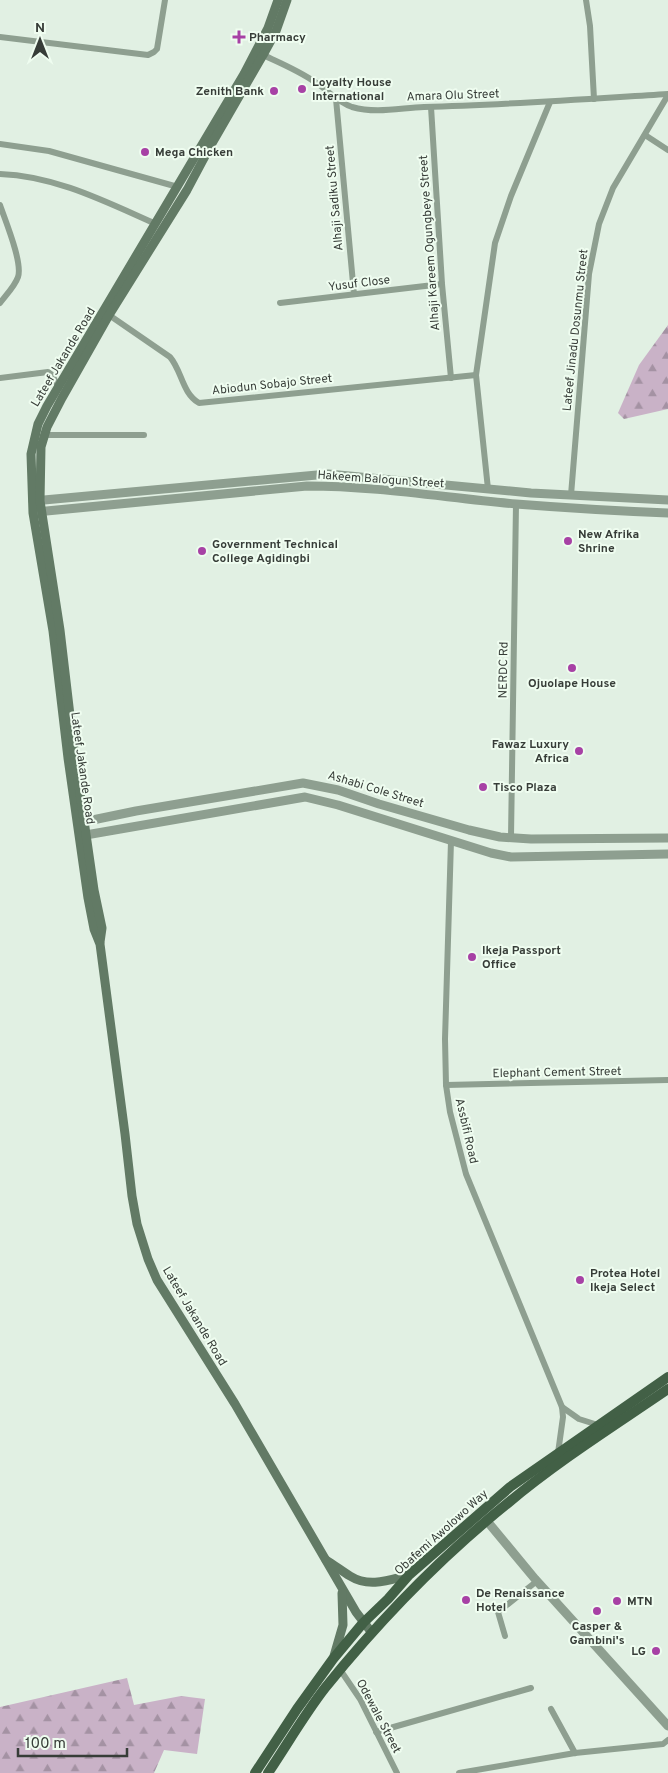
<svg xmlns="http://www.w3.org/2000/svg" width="668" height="1773" font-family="Overpass,sans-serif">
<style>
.forest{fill:url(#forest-firs)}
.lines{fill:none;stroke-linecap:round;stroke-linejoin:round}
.minor{stroke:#8e9f90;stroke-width:6}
.tertiary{stroke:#8e9f90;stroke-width:9}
.secondary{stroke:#627a65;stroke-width:9}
.primary{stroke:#426046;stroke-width:10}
.poi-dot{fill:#a741a5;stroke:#effdf0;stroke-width:2}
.labels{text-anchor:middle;stroke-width:4;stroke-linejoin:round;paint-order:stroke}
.poi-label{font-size:12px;font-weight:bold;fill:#373d38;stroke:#effdf0;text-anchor:start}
.street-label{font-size:12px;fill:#373d38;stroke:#effdf0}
</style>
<defs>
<pattern id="forest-firs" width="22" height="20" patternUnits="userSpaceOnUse" patternTransform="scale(1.25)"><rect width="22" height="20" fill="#c9b2c7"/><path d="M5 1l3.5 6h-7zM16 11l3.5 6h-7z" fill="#a492a3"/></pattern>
</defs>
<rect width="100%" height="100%" fill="#e1f0e3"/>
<g class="forest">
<path d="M668 325V409L624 419 618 413 639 365Z"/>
<path d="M127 1678 134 1705 181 1696 205 1699 197 1754 164 1750 154 1773H0V1707Z"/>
</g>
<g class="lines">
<g class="minor">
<path d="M586 0 590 26 594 99"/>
<path d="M0 37 148 55 154 52 157 49 165 0"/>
<path d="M261 54C278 62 298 70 315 82 328 90 337 102 352 107 376 114 400 108 424 107 506 105 587 99 668 94"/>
<path d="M336 99 354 294"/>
<path d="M431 107 442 284 451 378"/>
<path d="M645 135 668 150"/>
<path d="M0 144 49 151 178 187"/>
<path d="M0 174C56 176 106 202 156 224"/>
<path d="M0 205C5 220 23 263 18 277 15 286 6 295 0 303"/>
<path d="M280 303 442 284"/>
<path d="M109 315 170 357C182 371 182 393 199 403L476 375"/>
<path d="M0 378 48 372 52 375 59 388"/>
<path d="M44 435H144"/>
<path d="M488 489 476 375 495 243 511 196 550 102"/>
<path d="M571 495 589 274 599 224 613 188 668 95"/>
<path d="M511 837 516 504"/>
<path d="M451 841 445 1039 446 1085 450 1112 466 1174 562 1407 563 1417 558 1453"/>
<path d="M446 1085 668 1080"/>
<path d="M562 1407 579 1419 598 1425"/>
<path d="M505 1636 498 1612 537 1581"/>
<path d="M341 1671 360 1699 397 1773"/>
<path d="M551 1709 575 1753"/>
<path d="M376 1732 531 1688"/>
<path d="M459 1773 575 1753 663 1744 668 1740"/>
</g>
<g class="tertiary">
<path d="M33 501 328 474 531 493 668 500"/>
<path d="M36 512 307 486C377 486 447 498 516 504 567 508 617 511 668 513"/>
<path d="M78 823 136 811 303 783 338 790 379 804 469 830 500 837 531 839 668 838"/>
<path d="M80 836 305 797 338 805 491 853 511 857 668 854"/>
<path d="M487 1521 535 1579 668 1726"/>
</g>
<g class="secondary">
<path d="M278 0 268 28 244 74 47 406 38 424 31 454 33 513 53 631 68 758 88 898 94 929 100 944 125 1134 132 1196 137 1224 148 1259 157 1280 235 1404 356 1612 372 1633"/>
<path d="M100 942 102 928 94 890 75 758 60 630 40 501 41 447 47 427 62 398 109 315 187 190 211 145 263 55 276 31 287 0"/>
<path d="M326 1560C334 1565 342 1571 350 1576 369 1588 389 1580 409 1575"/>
<path d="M334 1656 343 1625 342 1593"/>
</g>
<g class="primary">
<path d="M255 1773 297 1709 333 1659 363 1623 388 1599 409 1575 510 1487 668 1377"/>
<path d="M268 1773C287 1745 304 1715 325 1688 379 1621 441 1557 508 1503 558 1461 614 1426 668 1389"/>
</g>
</g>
<g class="poi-dot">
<path d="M236.5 29.5h5v5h5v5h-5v5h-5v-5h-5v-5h5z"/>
<circle cx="302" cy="89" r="5"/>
<circle cx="274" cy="91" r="5"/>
<circle cx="145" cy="152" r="5"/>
<circle cx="568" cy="541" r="5"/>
<circle cx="202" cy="551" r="5"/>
<circle cx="572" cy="668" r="5"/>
<circle cx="579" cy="751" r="5"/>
<circle cx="483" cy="787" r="5"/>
<circle cx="472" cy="957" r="5"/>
<circle cx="580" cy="1280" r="5"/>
<circle cx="466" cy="1600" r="5"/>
<circle cx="617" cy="1601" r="5"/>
<circle cx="597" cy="1611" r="5"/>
<circle cx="656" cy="1651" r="5"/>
</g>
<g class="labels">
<g class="poi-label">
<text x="249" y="41">Pharmacy</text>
<text x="312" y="86">Loyalty House<tspan x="312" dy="14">International</tspan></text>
<text x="264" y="95" text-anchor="end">Zenith Bank</text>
<text x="155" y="156">Mega Chicken</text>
<text x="578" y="538">New Afrika<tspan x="578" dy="14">Shrine</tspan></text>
<text x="212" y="548">Government Technical<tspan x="212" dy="14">College Agidingbi</tspan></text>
<text x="572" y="687" text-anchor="middle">Ojuolape House</text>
<text x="569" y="748" text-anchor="end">Fawaz Luxury<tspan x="569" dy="14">Africa</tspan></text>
<text x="493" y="791">Tisco Plaza</text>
<text x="482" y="954">Ikeja Passport<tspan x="482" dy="14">Office</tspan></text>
<text x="590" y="1277">Protea Hotel<tspan x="590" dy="14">Ikeja Select</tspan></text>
<text x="476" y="1597">De Renaissance<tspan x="476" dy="14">Hotel</tspan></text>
<text x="627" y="1605">MTN</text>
<text x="597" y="1630" text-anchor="middle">Casper &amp;<tspan x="597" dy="14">Gambini's</tspan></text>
<text x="646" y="1655" text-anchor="end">LG</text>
</g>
<g class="street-label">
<text transform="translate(453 95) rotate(-2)" y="4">Amara Olu Street</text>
<text transform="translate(334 198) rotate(-95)" y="4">Alhaji Sadiku Street</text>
<text transform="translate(429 243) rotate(-94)" y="4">Alhaji Kareem Ogungbeye Street</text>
<text transform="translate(359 283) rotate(-7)" y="4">Yusuf Close</text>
<text transform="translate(575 330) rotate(-84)" y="4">Lateef Jinadu Dosunmu Street</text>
<text transform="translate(63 357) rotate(-59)" y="4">Lateef Jakande Road</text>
<text transform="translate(272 384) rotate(-6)" y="4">Abiodun Sobajo Street</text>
<text transform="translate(381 479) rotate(4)" y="4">Hakeem Balogun Street</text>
<text transform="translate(503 670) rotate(-89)" y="4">NERDC Rd</text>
<text transform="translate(83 768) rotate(82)" y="4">Lateef Jakande Road</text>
<text transform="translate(376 789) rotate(17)" y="4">Ashabi Cole Street</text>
<text transform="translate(557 1072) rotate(-1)" y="4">Elephant Cement Street</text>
<text transform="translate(467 1131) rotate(77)" y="4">Assbifi Road</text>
<text transform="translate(195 1316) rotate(59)" y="4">Lateef Jakande Road</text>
<text transform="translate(441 1532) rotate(-42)" y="4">Obafemi Awolowo Way</text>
<text transform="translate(379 1716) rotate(62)" y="4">Odewale Street</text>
</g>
</g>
<g transform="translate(40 40)" stroke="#effdf0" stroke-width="4" paint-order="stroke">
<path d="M0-4L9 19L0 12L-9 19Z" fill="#373d38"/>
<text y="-8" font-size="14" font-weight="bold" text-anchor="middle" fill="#373d38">N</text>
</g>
<path d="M18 1748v8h109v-8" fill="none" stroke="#373d38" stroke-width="2.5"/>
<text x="25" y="1748" font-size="15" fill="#373d38" stroke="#effdf0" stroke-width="4" paint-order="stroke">100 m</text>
</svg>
